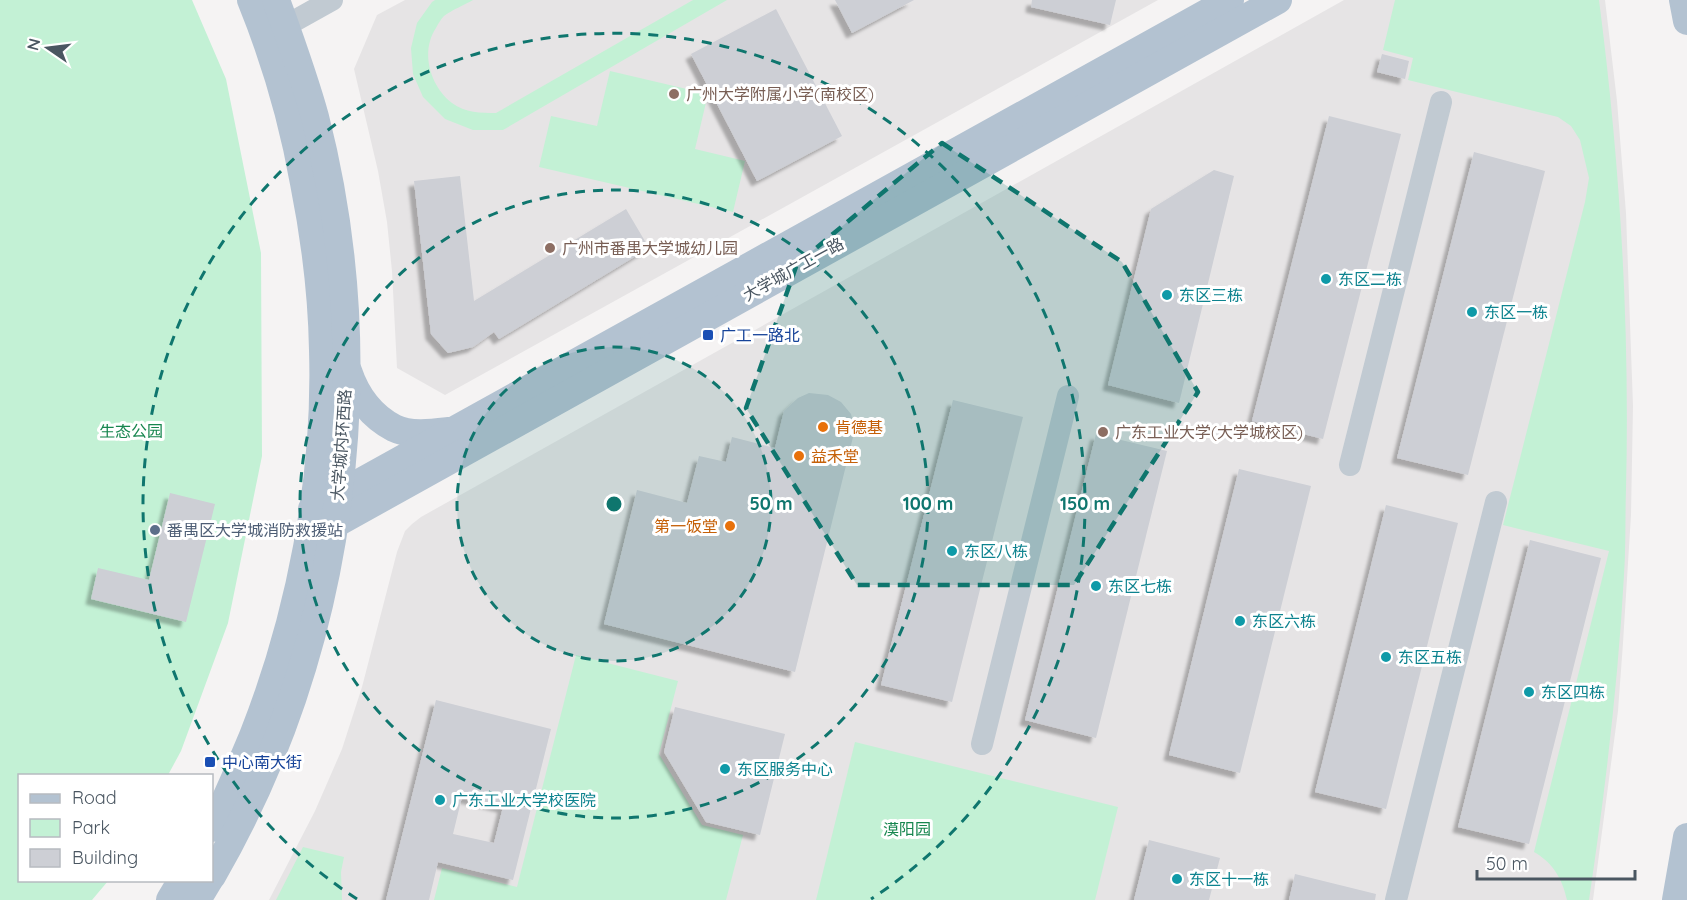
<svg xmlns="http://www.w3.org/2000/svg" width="1687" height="900" font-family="Quicksand,'Noto Sans SC',sans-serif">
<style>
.education{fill:#e6e4e5}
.green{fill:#c3f1d5}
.building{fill:#cdcfd5;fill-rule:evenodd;filter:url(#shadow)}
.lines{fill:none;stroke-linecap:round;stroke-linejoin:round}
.minor{stroke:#c1cad2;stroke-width:22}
.major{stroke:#b3c2d1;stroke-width:28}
.marked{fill:#0f766e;fill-opacity:0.2;stroke:#0f766e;stroke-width:4.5;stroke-dasharray:12 8;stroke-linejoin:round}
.ring{fill:none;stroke:#0f766e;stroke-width:3;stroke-dasharray:10 8}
.education-dot{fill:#8d6e63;stroke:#fff;stroke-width:2}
.culture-dot{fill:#0f9aa8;stroke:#fff;stroke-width:2}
.transit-dot{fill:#1a4fb4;stroke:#fff;stroke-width:2}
.food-dot{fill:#e8710a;stroke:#fff;stroke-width:2}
.service-dot{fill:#5c6f8a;stroke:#fff;stroke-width:2}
.labels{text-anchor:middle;stroke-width:6;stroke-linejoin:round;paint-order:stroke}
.education-label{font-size:16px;fill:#785e54;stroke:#fff;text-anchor:start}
.street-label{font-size:16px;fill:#4a5661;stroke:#fff}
.culture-label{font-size:16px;fill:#0d838f;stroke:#fff;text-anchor:start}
.transit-label{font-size:16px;fill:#164399;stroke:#fff;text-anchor:start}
.food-label{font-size:16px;fill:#c56008;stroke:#fff;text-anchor:start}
.park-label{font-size:16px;fill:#17864f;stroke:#fff}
.service-label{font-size:16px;fill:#4e5e75;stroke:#fff;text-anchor:start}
.centre{fill:#0f766e;stroke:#fff;stroke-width:3}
.ring-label{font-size:18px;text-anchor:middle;font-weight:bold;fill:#0f766e;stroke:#fff;stroke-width:6;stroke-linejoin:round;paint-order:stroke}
</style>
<defs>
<filter id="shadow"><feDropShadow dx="-5.5" dy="5.5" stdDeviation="1.5" flood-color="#0004"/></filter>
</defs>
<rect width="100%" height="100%" fill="#f5f3f3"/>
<g class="education">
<path d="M405 0H1158L445 395 397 368 392 271 387 222 378 171 354 69 377 15Z"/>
<path d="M1344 0H1605L1617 101 1626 213 1633 406 1631 515 1623 643 1618 711 1593 900H269L315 811 342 749 362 687 397 552 405 531 412 524 421 517Z"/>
</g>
<g class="green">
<path d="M0 0H192L226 79 261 253 262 456 228 623 181 751 168 775 20 776V880L108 881 92 900H0Z"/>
<path d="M435 0H473C464 5 452 10 444 16 441 19 438 24 436 28 420 52 430 86 452 103 465 113 481 113 496 113L693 0H727L503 130H473L445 119 423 97 413 74 411 48 417 23 432 2Z"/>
<path d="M1395 0H1599C1620 162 1630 325 1626 489 1625 518 1626 547 1624 575 1618 684 1605 792 1589 900H1567C1562 878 1553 863 1534 852L1609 551 1503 525 1585 202 1589 178 1580 140 1571 126 1558 117 1408 80 1413 58 1383 50Z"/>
<path d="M610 71 708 94 695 149 745 161 733 212 539 167 551 116 597 126Z"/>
<path d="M576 655 678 681 659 754 702 825 743 835 726 900H434L442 868 517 887Z"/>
<path d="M855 742 1118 807 1095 900H816Z"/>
<path d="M303 847 344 857 341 872 342 900H276Z"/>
</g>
<g class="building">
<path d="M835 0H914L852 33Z"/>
<path d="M1032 0H1116L1110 25 1031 7Z"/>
<path d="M776 9 842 136 757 181 691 54Z"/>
<path d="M1382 54 1409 61 1405 79 1377 72Z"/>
<path d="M1329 116 1401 134 1323 439 1252 421Z"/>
<path d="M1474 152 1545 171 1468 475 1397 458Z"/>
<path d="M1214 170 1234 176 1179 403 1108 385 1151 209Z"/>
<path d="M460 176 474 301 626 209 649 248 499 339 494 332 473 347 448 353 431 334 414 181Z"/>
<path d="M809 393 828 395 841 402 851 414 855 429 795 672 604 624 637 490 687 503 699 456 726 462 732 437 775 448 784 411 798 398Z"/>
<path d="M953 400 1023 417 952 702 881 685Z"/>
<path d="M1096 434 1167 451 1096 738 1025 720Z"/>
<path d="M1239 469 1311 486 1240 773 1169 755Z"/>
<path d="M170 493 215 504 186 622 91 599 98 568 149 580Z"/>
<path d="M1386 505 1458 523 1386 809 1315 792Z"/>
<path d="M1530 540 1601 558 1529 844 1458 827Z"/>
<path d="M436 700 551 729 513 880 438 862 429 900H386ZM462 797 503 807 494 843 453 834Z"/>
<path d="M675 707 785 734 760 835 706 822 664 752Z"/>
<path d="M1149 840 1220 858 1209 900H1134Z"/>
<path d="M1295 874 1376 894 1375 900H1289Z"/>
</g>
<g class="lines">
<g class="minor">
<path d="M271 34 332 0"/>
<path d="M1350 465 1441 102"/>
<path d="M982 744 1068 396"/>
<path d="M1396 900 1496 502"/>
</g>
<g class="major">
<path d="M1683 0 1687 21"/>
<path d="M348 371C356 395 371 416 394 428 410 436 432 433 449 431"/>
<path d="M312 509 1230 0"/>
<path d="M308 539 1278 0"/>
<path d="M212 828C227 798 240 767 253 736 300 617 327 479 323 350 322 294 315 238 304 183 293 121 275 59 251 0"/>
<path d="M212 876C343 649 380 371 315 117 304 77 290 39 276 0"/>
<path d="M170 900 182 880"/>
<path d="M197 900 209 880"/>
<path d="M1676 900 1687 837"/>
</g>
</g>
<path class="marked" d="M942 143 1122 262 1198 392 1074 585H857L746 408 797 264Z"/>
<circle cx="614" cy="504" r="157" fill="#0f766e" fill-opacity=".12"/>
<g class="ring">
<circle cx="614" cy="504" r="157"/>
<circle cx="614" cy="504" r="314"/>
<path d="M357 899A471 471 0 1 1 871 899"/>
</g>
<g class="education-dot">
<circle cx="674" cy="94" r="6"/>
<circle cx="550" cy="248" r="6"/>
<circle cx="1103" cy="432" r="6"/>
</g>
<g class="culture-dot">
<circle cx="1326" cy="279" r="6"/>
<circle cx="1167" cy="295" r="6"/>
<circle cx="1472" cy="312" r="6"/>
<circle cx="952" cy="551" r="6"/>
<circle cx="1096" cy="586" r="6"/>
<circle cx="1240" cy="621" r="6"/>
<circle cx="1386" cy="657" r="6"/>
<circle cx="1529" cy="692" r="6"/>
<circle cx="725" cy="769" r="6"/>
<circle cx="440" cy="800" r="6"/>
<circle cx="1177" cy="879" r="6"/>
</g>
<g class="transit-dot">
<rect x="702" y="329" width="12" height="12" rx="3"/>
<rect x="204" y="756" width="12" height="12" rx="3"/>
</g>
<g class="food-dot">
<circle cx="823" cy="427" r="6"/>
<circle cx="799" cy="456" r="6"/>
<circle cx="730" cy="526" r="6"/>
</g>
<circle class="service-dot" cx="155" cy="530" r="6"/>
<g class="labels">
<g class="education-label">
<text x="686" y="100">广州大学附属小学(南校区)</text>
<text x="562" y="254">广州市番禺大学城幼儿园</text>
<text x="1115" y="438">广东工业大学(大学城校区)</text>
</g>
<g class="street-label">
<text transform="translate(793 269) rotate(-29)" y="6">大学城广工一路</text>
<text transform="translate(341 445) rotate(-86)" y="6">大学城内环西路</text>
</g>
<g class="culture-label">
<text x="1338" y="285">东区二栋</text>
<text x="1179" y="301">东区三栋</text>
<text x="1484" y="318">东区一栋</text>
<text x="964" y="557">东区八栋</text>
<text x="1108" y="592">东区七栋</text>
<text x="1252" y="627">东区六栋</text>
<text x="1398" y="663">东区五栋</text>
<text x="1541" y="698">东区四栋</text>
<text x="737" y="775">东区服务中心</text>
<text x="452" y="806">广东工业大学校医院</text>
<text x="1189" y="885">东区十一栋</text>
</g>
<g class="transit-label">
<text x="720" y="341">广工一路北</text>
<text x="222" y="768">中心南大街</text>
</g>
<g class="food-label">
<text x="835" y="433">肯德基</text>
<text x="811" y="462">益禾堂</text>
<text x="718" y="532" text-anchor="end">第一饭堂</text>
</g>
<g class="park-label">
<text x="131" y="437">生态公园</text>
<text x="907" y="835">漠阳园</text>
</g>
<g class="service-label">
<text x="167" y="536">番禺区大学城消防救援站</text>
</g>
</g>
<circle cx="614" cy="504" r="9" class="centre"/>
<g class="ring-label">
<text x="771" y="510">50 m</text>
<text x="928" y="510">100 m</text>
<text x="1085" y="510">150 m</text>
</g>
<rect x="18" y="774" width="195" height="108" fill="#ffffff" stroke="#b7bbc0" stroke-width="1.5"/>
<rect x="30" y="794" width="30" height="9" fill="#b3c2d1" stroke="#b7bbc0" stroke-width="1.5"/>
<text x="72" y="804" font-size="18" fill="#4a5661">Road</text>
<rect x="30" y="819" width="30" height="18" fill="#c3f1d5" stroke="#b7bbc0" stroke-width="1.5"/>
<text x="72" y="834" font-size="18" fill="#4a5661">Park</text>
<rect x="30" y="849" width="30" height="18" fill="#cdcfd5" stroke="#b7bbc0" stroke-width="1.5"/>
<text x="72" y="864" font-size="18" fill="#4a5661">Building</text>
<g transform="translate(48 48) rotate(284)" stroke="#ffffff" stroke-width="4.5" paint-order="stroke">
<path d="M0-4.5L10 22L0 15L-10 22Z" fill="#4a5661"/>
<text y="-9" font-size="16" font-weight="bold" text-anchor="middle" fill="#4a5661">N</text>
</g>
<path d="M1477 870v9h158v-9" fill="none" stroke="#4a5661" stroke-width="3"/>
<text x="1486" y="870" font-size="18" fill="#4a5661" stroke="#ffffff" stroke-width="4.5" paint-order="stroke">50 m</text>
</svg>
